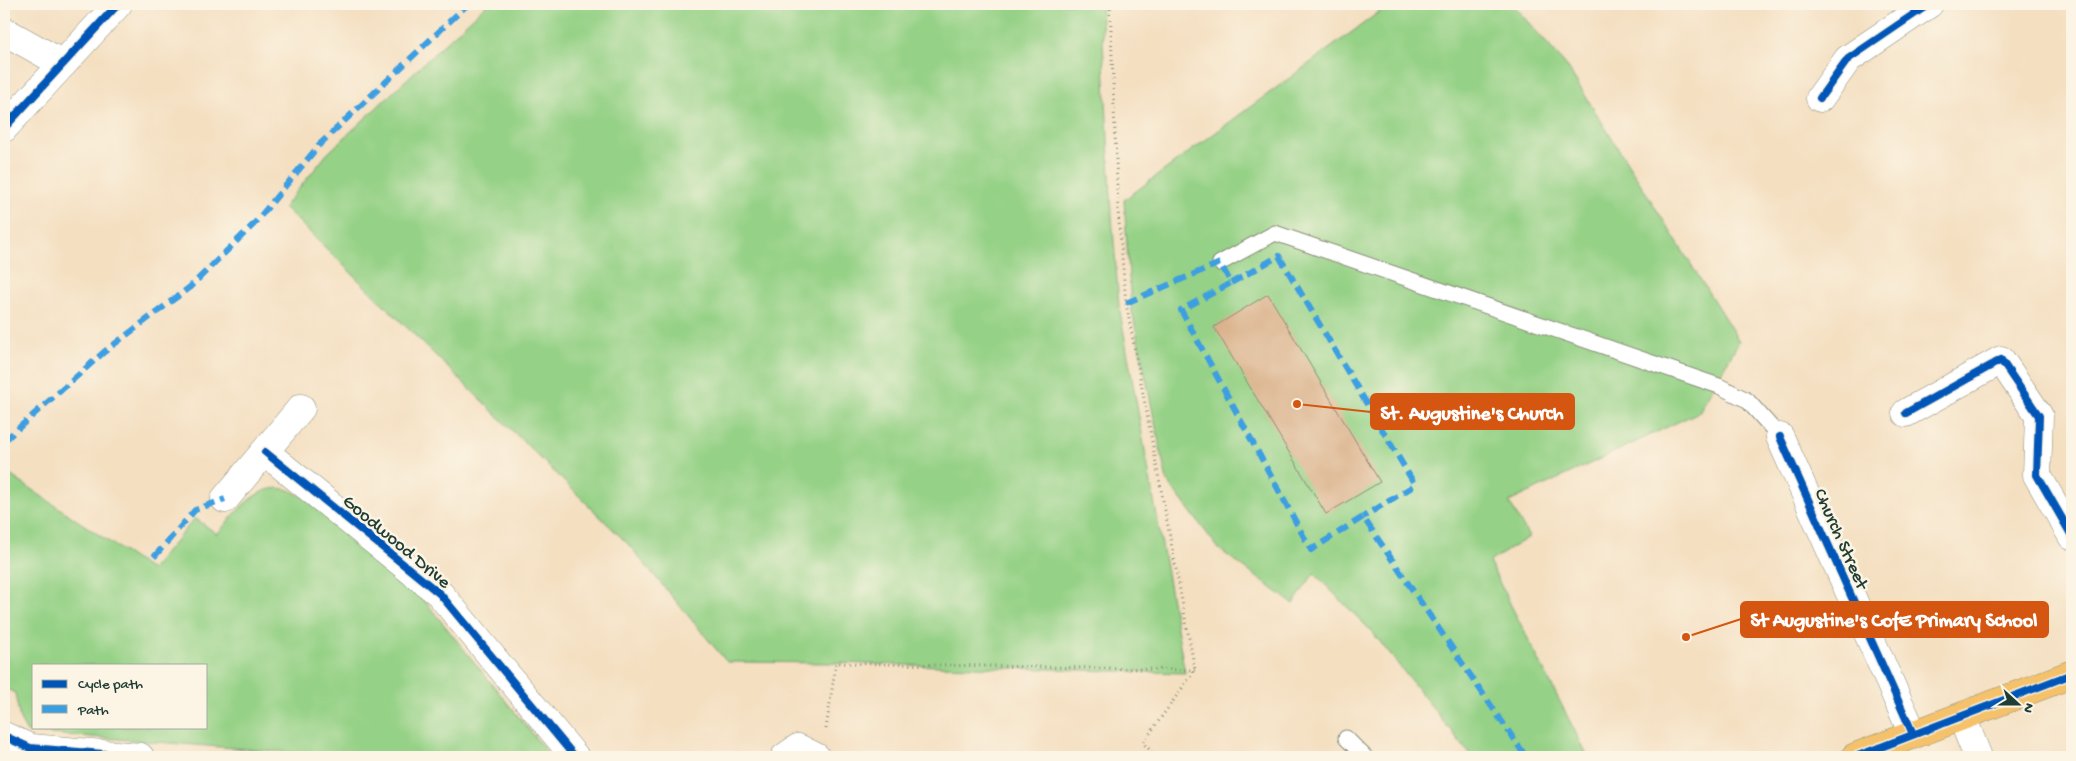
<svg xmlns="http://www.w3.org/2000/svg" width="2076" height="761" font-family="'Gochi Hand',sans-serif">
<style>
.green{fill:#95d186;stroke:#5a875d;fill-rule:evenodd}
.building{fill:#dab28c}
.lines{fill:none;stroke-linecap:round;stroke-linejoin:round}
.service-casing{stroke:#8a8e7a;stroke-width:17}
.minor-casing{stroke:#8a8e7a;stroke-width:29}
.primary-casing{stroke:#8a8e7a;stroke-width:29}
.path{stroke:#8a8e7a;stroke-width:3;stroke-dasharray:1 4;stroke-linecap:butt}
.service{stroke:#fff;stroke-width:15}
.minor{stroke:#fff;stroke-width:28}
.primary{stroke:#f5c16b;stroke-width:28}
.quiet{stroke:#3c9ee2;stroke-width:6;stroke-dasharray:12 6;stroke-linecap:butt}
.cycleway-casing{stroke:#fcf5e5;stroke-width:11}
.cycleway{stroke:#0057b8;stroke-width:8}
.labels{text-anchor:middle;stroke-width:5;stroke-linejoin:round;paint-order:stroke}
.street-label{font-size:19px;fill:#1f3d34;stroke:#fcf5e5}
.leader{fill:none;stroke:#d45610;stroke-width:2}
.callout-dot{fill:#d45610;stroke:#fcf5e5;stroke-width:2}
.callout{fill:#d45610;stroke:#d45610;stroke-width:2}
.callout-label{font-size:20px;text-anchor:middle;font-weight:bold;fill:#fff}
</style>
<rect width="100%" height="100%" fill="#fcf5e5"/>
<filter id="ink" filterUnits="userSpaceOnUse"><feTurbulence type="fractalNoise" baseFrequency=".02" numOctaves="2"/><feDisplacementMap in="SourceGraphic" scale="10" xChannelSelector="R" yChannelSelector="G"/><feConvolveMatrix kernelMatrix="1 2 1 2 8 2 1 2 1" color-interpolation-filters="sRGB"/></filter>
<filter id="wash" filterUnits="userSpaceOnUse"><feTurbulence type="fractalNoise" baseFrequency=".0096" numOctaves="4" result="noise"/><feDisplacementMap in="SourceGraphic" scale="20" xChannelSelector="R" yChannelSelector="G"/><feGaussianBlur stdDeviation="1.12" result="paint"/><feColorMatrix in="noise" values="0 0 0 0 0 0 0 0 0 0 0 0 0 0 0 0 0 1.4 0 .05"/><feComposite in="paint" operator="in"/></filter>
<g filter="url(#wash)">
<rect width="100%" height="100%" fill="#f4dfc1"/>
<g class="green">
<path d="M487 4H1101L1112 216 1119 306 1185 673 836 663 727 662 628 544 284 207 327 154Z"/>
<path d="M1390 4H1512L1566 65 1739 341 1699 412 1509 502 1529 537 1489 562 1588 757H1472L1373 633 1314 573 1293 604 1219 549 1167 481 1131 306 1124 200Z"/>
<path d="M4 471 151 570 195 518 217 534C235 515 257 480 289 490 294 491 298 495 303 497L424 600 551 757H332L311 754 27 732 20 720 15 693 4 688ZM34 665H206V727H34Z"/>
</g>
<g id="blocks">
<path class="building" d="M1268 294 1380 482 1326 514 1214 327Z"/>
</g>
</g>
<g filter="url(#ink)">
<use href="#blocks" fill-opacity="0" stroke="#8a8e7a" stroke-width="1"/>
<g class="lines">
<defs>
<g id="service">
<path d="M1220 263 1275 233 1719 386 1747 400 1780 437"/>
<path d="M1346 738 1365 757"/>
</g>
<g id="minor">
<path d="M4 31 63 64"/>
<path d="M1820 98 1848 59 1929 4"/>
<path d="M4 128 118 4"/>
<path d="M1906 413 2001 360 2039 416 2037 475 2072 536"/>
<path d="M1780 437 1913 734"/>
<path d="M265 452 440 594 575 757"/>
<path d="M225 499 301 408"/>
<path d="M1962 717 1978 757"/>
<path d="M4 736 30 748 140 757"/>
<path d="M785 757 798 748 816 757"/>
</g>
<path id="primary" d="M1855 757 2072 674"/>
</defs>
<use href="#service" class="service-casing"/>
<use href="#minor" class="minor-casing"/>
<use href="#primary" class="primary-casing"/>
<g class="path">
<path d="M1110 4 1118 210 1126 303 1195 670 1143 743 1157 757"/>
<path d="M826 729 836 663 1195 670"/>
</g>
<use href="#service" class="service"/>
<use href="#minor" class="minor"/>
<use href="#primary" class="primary"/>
<g class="quiet">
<path d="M1231 283 1279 256 1415 485 1363 517"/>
<path d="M1126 303 1220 263 1231 283 1181 310 1311 550 1363 517 1526 757"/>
<path d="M4 441 104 352 190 287 254 224 320 144 468 4"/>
<path d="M154 557 195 510 225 499"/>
</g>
<defs>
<g id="cycleway">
<path d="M1820 98 1848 59 1929 4"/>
<path d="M4 128 118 4"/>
<path d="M1906 413 2001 360 2039 416 2037 475 2072 536"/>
<path d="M1780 437 1913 734"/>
<path d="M265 452 440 594 575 757"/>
<path d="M4 736 30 748 140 757"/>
<path d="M1855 757 2072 674"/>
</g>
</defs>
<use href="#cycleway" class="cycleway-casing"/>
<use href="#cycleway" class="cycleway"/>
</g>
</g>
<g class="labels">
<g class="street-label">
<text transform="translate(1843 538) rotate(66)" y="7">Church Street</text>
<text transform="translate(398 540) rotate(40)" y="7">Goodwood Drive</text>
</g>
</g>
<path class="leader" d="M1297 404L1371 412M1686 637L1741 619"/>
<g class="callout-dot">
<circle cx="1297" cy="404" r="5"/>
<circle cx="1686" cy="637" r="5"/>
</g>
<g class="callout">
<rect x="1371" y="394" width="203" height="35" rx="5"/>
<rect x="1741" y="602" width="307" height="35" rx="5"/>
</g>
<g class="callout-label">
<text x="1472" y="419">St. Augustine's Church</text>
<text x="1894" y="626">St Augustine's CofE Primary School</text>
</g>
<rect width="2076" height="761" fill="none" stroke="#fcf5e5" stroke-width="20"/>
<rect x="32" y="664" width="175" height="65" fill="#fcf5e5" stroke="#a4ab9e"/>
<rect x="42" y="680" width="25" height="8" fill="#0057b8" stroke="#a4ab9e"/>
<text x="78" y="688" font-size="15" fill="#1f3d34">Cycle path</text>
<rect x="42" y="705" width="25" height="8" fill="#3c9ee2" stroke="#a4ab9e"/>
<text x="78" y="714" font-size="15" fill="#1f3d34">Path</text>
<g transform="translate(2018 704) rotate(111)" stroke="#fcf5e5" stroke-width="4" paint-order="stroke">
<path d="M0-4L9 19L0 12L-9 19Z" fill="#1f3d34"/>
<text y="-8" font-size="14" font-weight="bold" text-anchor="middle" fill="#1f3d34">N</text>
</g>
</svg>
